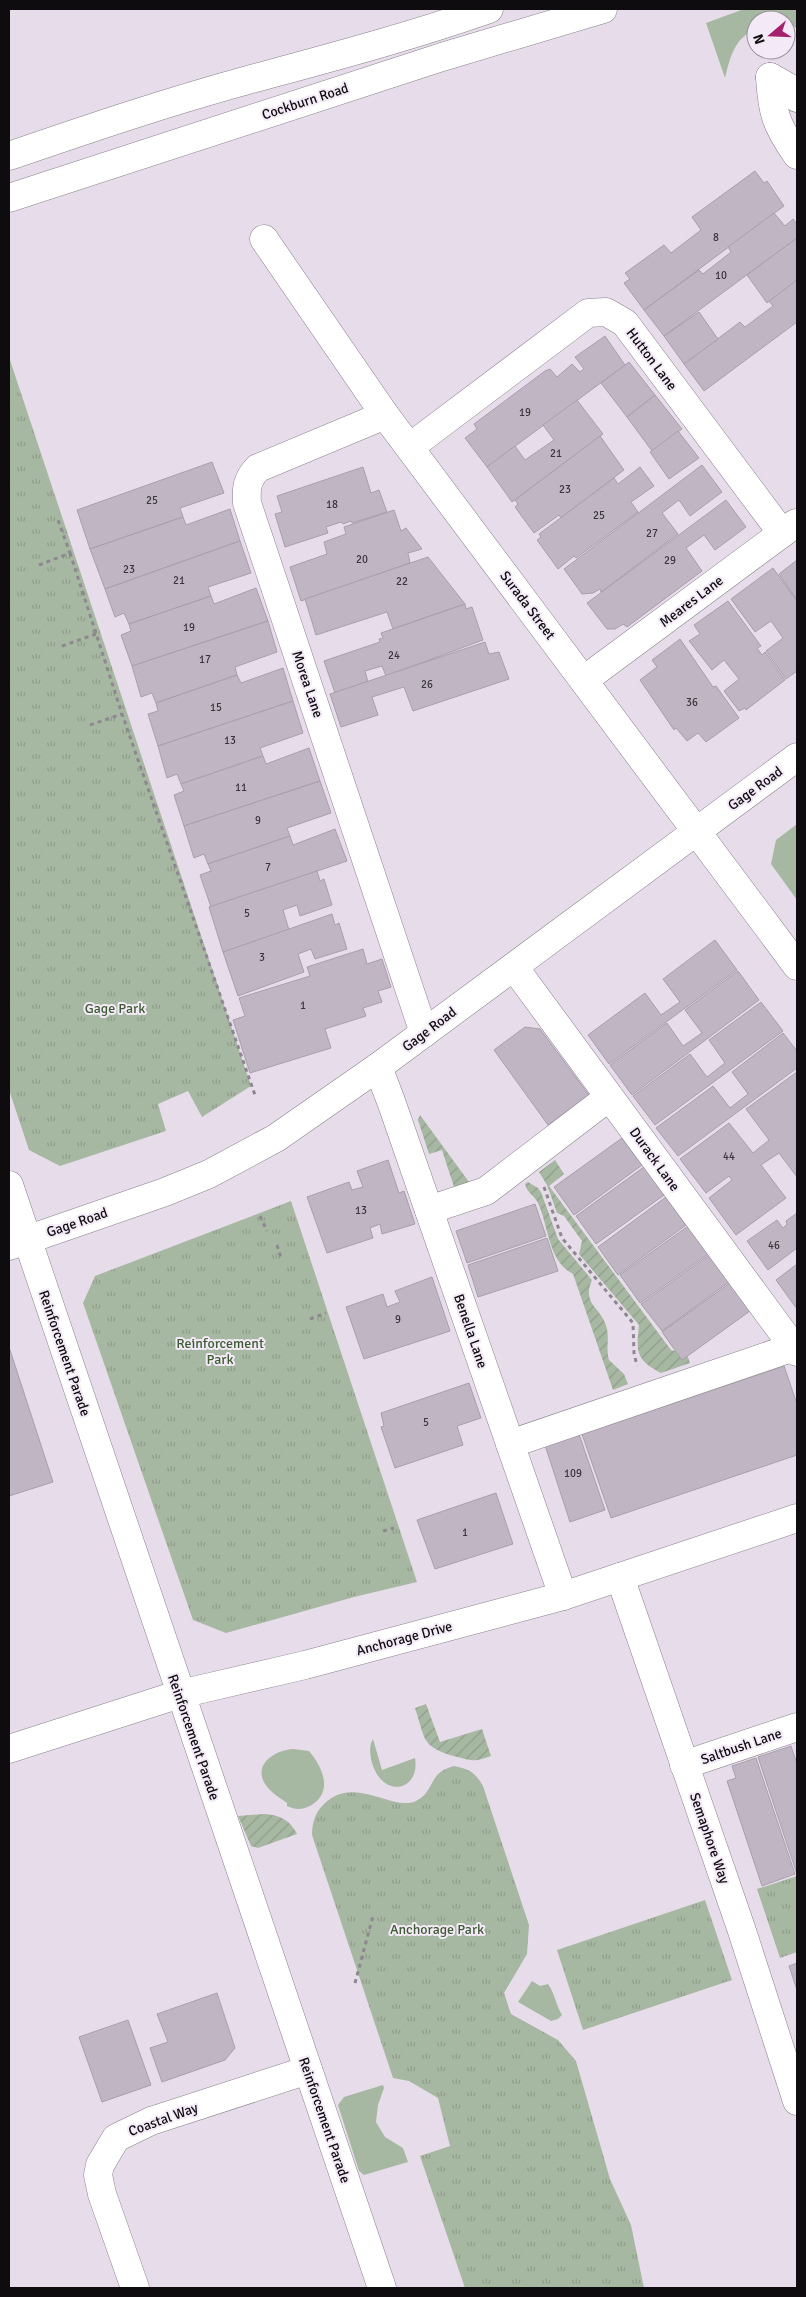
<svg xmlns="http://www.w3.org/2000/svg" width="806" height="2297" font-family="Signika,sans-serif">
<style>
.grass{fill:#a7b8a2}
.park{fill:url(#park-tufts)}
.garden{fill:url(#garden-furrows)}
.building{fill:#c0b6c3;stroke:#a99fac}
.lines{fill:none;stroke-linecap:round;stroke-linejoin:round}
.minor-casing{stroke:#8a818d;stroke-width:29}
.major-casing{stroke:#8a818d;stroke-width:29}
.path{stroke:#8e8791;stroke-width:3;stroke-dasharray:4 4;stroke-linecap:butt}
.minor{stroke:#fff;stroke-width:28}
.major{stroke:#fff;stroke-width:28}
.labels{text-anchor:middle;stroke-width:4;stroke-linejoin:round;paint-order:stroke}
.number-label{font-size:11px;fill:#3b363d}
.street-label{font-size:14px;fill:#0f0c10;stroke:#f4eaf7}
.park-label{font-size:14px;fill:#3d5c33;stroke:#f4eaf7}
</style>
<defs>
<pattern id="park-tufts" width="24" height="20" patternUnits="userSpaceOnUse" patternTransform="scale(1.25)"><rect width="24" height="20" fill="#a7b8a2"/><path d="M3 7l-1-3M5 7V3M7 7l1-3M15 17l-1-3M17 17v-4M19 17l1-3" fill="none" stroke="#8f9d8a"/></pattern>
<pattern id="garden-furrows" width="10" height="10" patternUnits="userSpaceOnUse" patternTransform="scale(1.25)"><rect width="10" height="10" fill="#a7b8a2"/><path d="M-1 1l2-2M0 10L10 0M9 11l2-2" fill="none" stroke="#8f9d8a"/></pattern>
</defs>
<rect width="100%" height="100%" fill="#e7ddea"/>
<g class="grass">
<path d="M744 9H797V28L786 24V20H756V29C734 38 730 58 725 78L706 23Z"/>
<path d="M797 824V900L771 864 776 840Z"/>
<path d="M373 1739 382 1770 415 1758C421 1791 381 1801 371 1759 370 1752 369 1746 373 1739Z"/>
<path d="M293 1749 309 1751C323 1767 334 1793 310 1806 302 1810 295 1810 287 1806V1803C282 1799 276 1796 271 1791 249 1770 269 1751 293 1749Z"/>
<path d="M532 1981 540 1986 548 1984C555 1994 556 2005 562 2015L558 2019 551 2021 518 2002Z"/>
<path d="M383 2085 384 2088 378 2105 376 2122 385 2137 403 2148 408 2162 364 2175 359 2171 338 2105 344 2097Z"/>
</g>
<g class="park">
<path d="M9 357 251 1086 202 1117 188 1091 158 1104 166 1131 60 1166 29 1150 9 1090Z"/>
<path d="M291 1201 417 1582 354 1597 226 1633 193 1620 83 1303 95 1276Z"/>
<path d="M454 1766C469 1769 475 1772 483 1786L529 1925 527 1954 504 1993 511 2014 558 2040 576 2061 610 2179 631 2225 644 2288H465L420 2156 450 2146 438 2098 409 2081 393 2078 312 1835C312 1824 315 1812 324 1804 354 1774 393 1812 416 1801 436 1791 427 1773 454 1766Z"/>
<path d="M797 1876V1952L780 1958 757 1889Z"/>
<path d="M705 1900 732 1980 583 2030 557 1950Z"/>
</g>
<g class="garden">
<path d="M420 1115 469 1182 454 1187 442 1150 429 1154 418 1120Z"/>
<path d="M555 1160 564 1174 549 1186 671 1350 687 1354 690 1363 661 1373C636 1360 636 1352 639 1325L579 1254 582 1241 564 1216 557 1213 547 1185 539 1172Z"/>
<path d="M528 1182 538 1188 541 1192 558 1239 592 1280C581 1305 603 1308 607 1329 609 1339 606 1350 609 1360L624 1374 628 1384 613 1390 573 1274C548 1261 549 1227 538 1203 534 1195 527 1193 525 1184Z"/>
<path d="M426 1704 440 1742 482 1729 491 1756C474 1762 474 1761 457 1757 421 1747 426 1741 415 1708Z"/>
<path d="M264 1814C280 1815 290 1820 297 1834L258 1848 251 1846 238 1816Z"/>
</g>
<g class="building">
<path d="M755 171 764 183 767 181 784 206 644 310 624 283 630 279 625 273 664 245 671 253 701 230 692 217Z"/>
<path d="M774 213 785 226 793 219 797 224V238L664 336 644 310 699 270 703 274 731 252 728 247Z"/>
<path d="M797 238V280L767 303 747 275Z"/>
<path d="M797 280V322L704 391 684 364 740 322 745 327 773 306 769 301Z"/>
<path d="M699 312 718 339 684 364 664 336Z"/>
<path d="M605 336 625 365 487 467 465 438 477 429 474 424 545 371 550 369 557 377 572 364 580 372 584 369 575 357Z"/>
<path d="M629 362 655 395 627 417 601 383Z"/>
<path d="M655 395 682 429 652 451 627 417Z"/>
<path d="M577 400 603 434 512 502 487 467 515 446 525 460 554 440 543 425Z"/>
<path d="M678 431 699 458 669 479 650 452Z"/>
<path d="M600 436 624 470 561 518 559 515 534 533 515 507 518 504 515 500Z"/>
<path d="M212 462 224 493 180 508 183 517 90 549 77 510Z"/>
<path d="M702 465 722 492 690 516 679 500 662 513 678 534 601 592 600 589 593 593 582 594 564 569Z"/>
<path d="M363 467 371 493 379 490 387 512 352 523 351 521 343 524 341 522 326 527 328 533 285 547 275 514 282 512 277 496Z"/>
<path d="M640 467 654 486 631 502 638 512 576 558 574 556 558 569 537 540 541 537 539 534 614 478 618 484Z"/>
<path d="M726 500 746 527 715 550 704 535 686 548 702 571 627 627 623 624 615 629H607L587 603Z"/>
<path d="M230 509 240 541 105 589 90 549 183 517 186 525Z"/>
<path d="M394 510 401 531 406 528 422 549 408 553 410 563 301 601 290 567 327 554 324 542 346 534 344 527Z"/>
<path d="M240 541 251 573 208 587 211 596 129 624 124 613 115 617 105 589Z"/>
<path d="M428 557 465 604 393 629 387 612 316 635 305 599Z"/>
<path d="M797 560V600L779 574Z"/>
<path d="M773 568 797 601V671L786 679 766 651 783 638 771 621 755 632 731 599Z"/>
<path d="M256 588 268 621 132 666 121 635 131 631 129 624 211 596 214 604Z"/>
<path d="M728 601 761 646 757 648 762 655 765 652 785 680 746 710 745 708 739 711 724 691 739 679 724 660 712 670 689 641 700 634 694 625Z"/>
<path d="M465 604 466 609 472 607 483 640 386 676 382 666 365 671 368 682 335 693 324 661 380 642 379 639 383 638 381 633Z"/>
<path d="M268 621 277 652 235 667 237 675 156 703 152 693 141 697 132 666Z"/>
<path d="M680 639 713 687 716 686 739 718 706 742 698 733 687 741 676 728 674 730 640 680 657 667 652 660Z"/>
<path d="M485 642 489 654 499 652 509 679 413 711 404 687 372 697 378 715 341 727 330 694Z"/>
<path d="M283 668 293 701 158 746 148 714 158 711 156 703 237 675 241 683Z"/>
<path d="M293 701 303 733 260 748 263 756 181 784 177 774 167 778 158 746Z"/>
<path d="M309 748 320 781 184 826 174 795 184 791 181 784 263 756 266 764Z"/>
<path d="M320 781 331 813 287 828 290 836 208 864 204 854 194 858 184 826Z"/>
<path d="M335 829 347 861 211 907 200 875 211 871 208 864 290 836 293 845Z"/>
<path d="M317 871 320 881 324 879 332 905 300 916 297 905 283 910 289 930 223 952 209 907Z"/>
<path d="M332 914 335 925 339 923 347 949 315 959 311 949 298 954 304 972 238 996 223 952Z"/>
<path d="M715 940 737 970 609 1064 588 1035 645 993 661 1015 680 1002 663 979Z"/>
<path d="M363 949 367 964 382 959 391 987 378 991 382 1002 363 1008 366 1016 325 1029 331 1048 250 1073 233 1020 245 1016 239 998 310 976 307 967Z"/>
<path d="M738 971 759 1000 632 1095 610 1065 667 1023 683 1046 702 1033 685 1010Z"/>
<path d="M761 1002 783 1031 655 1125 633 1096 690 1054 707 1077 725 1063 709 1040Z"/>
<path d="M525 1027 540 1029 589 1095 548 1125 494 1050Z"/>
<path d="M783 1033 797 1051V1068L678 1156 656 1128 713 1086 730 1108 748 1094 732 1072Z"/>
<path d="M797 1072V1177L779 1153 761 1165 786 1198 736 1235 709 1198 732 1180 729 1176 706 1193 680 1159 729 1123 753 1153 769 1140 746 1109Z"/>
<path d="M622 1138 642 1165 574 1215 554 1187Z"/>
<path d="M388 1160 399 1193 404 1191 415 1224 382 1234 380 1224 370 1228 373 1238 327 1253 307 1197 349 1182 352 1190 363 1187 357 1171Z"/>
<path d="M644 1167 664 1195 596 1244 576 1216Z"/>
<path d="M666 1197 686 1225 618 1275 598 1247Z"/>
<path d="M535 1204 546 1236 467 1263 456 1231Z"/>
<path d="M797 1213V1248L768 1270 747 1241 777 1220 783 1228 787 1224 786 1221Z"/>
<path d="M688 1226 708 1254 640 1303 620 1275Z"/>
<path d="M547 1238 558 1271 478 1297 468 1265Z"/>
<path d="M709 1255 729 1282 662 1331 641 1304Z"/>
<path d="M797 1264V1309L776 1280Z"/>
<path d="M432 1277 450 1331 364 1359 346 1307 383 1294 387 1307 400 1302 395 1291Z"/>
<path d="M730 1283 750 1311 682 1360 662 1332Z"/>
<path d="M9 1347 53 1482 9 1496Z"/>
<path d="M784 1366 797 1404V1455L611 1518 582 1434Z"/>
<path d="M469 1383 481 1418 457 1426 463 1445 395 1468 381 1427 384 1426 381 1413Z"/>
<path d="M579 1434 605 1510 570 1522 545 1445Z"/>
<path d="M496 1493 513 1544 435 1569 417 1520Z"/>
<path d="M791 1746 797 1764V1874L758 1757Z"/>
<path d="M756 1758 795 1874 762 1886 727 1781 736 1778 732 1766Z"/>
<path d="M797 1963V1990L789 1966Z"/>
<path d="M217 1993 235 2048 225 2060 162 2082 150 2048 168 2042 157 2014Z"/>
<path d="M128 2020 151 2085 102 2102 79 2037Z"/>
</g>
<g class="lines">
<defs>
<g id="minor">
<path d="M770 77C772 113 776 125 797 155"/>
<path d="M770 77 788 87 797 98"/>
<path d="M264 239 385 415 797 966"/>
<path d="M385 415 258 468C247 479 246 488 247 503L424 1033"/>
<path d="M410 447 588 313 606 312 625 323 782 533"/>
<path d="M584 680 796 523"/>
<path d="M514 967 797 1352"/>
<path d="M378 1067 392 1104 563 1596"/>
<path d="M9 1185 382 2288"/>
<path d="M429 1210 486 1191 609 1097"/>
<path d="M9 1246 165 1192 209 1174 276 1138 378 1067 797 757"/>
<path d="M510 1444 794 1347"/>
<path d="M620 1577 741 1928 797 2101"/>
<path d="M9 1749 180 1694 305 1665 563 1596 797 1518"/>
<path d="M684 1765 797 1727"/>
<path d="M135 2288 102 2194 98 2175 100 2165 116 2138 151 2121 308 2070"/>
</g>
<g id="major">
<path d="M9 156C88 129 167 102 248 80 329 58 409 37 489 9"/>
<path d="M9 198 442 57 603 9"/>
</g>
</defs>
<use href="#minor" class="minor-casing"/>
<use href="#major" class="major-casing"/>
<g class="path">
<path d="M70 553 122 714 256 1098"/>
<path d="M39 565 70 553 58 520"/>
<path d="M62 646 96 634"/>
<path d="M90 725 122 714"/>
<path d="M544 1187 562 1238 633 1323 634 1353 637 1366"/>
<path d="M260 1216 267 1231"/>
<path d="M277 1245 281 1258"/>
<path d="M310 1319 326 1313"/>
<path d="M383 1531 394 1528"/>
<path d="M355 1983 373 1916"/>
</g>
<use href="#minor" class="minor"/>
<use href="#major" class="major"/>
</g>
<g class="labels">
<g class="number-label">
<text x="716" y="241">8</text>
<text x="721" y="279">10</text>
<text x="525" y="416">19</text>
<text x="556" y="457">21</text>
<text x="565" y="493">23</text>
<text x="152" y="504">25</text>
<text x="332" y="508">18</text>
<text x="599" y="519">25</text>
<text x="652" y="537">27</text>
<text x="362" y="563">20</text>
<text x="670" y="564">29</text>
<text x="129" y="573">23</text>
<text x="179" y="584">21</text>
<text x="402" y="585">22</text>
<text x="189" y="631">19</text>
<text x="394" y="659">24</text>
<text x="205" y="663">17</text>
<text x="427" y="688">26</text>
<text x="692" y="706">36</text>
<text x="216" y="711">15</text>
<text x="230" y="744">13</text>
<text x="241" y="791">11</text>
<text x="258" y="824">9</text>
<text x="268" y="871">7</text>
<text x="247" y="917">5</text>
<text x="262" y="961">3</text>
<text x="303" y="1009">1</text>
<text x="729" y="1160">44</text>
<text x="361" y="1214">13</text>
<text x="774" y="1249">46</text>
<text x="398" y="1323">9</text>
<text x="426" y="1426">5</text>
<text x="573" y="1477">109</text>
<text x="465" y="1536">1</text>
</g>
<g class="street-label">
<text transform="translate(305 101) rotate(-18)" y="5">Cockburn Road</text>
<text transform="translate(652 359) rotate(53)" y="5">Hutton Lane</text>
<text transform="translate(691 601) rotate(-37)" y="5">Meares Lane</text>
<text transform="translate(528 605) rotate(53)" y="5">Surada Street</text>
<text transform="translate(308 684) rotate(71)" y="5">Morea Lane</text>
<text transform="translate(755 788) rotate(-36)" y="5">Gage Road</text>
<text transform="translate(429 1029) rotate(-37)" y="5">Gage Road</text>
<text transform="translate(655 1159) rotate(54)" y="5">Durack Lane</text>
<text transform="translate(77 1222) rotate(-19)" y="5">Gage Road</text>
<text transform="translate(471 1331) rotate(71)" y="5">Benella Lane</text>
<text transform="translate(65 1353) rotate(71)" y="5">Reinforcement Parade</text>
<text transform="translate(404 1638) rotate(-15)" y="5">Anchorage Drive</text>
<text transform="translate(194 1737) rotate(71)" y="5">Reinforcement Parade</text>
<text transform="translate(741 1746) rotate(-19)" y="5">Saltbush Lane</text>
<text transform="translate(710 1838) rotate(71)" y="5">Semaphore Way</text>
<text transform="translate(163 2119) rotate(-20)" y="5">Coastal Way</text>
<text transform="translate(325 2120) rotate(71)" y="5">Reinforcement Parade</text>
</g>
<g class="park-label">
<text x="115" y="1013">Gage Park</text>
<text x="220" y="1348">Reinforcement<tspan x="220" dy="16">Park</tspan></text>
<text x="437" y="1934">Anchorage Park</text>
</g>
</g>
<rect width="806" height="2297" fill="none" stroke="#0f0c10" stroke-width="20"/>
<g transform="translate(771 35) rotate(251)"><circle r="24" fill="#f4eaf7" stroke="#98919b"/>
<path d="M0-4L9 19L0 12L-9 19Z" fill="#a5216d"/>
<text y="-8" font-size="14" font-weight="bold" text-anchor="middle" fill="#0f0c10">N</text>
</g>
</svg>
